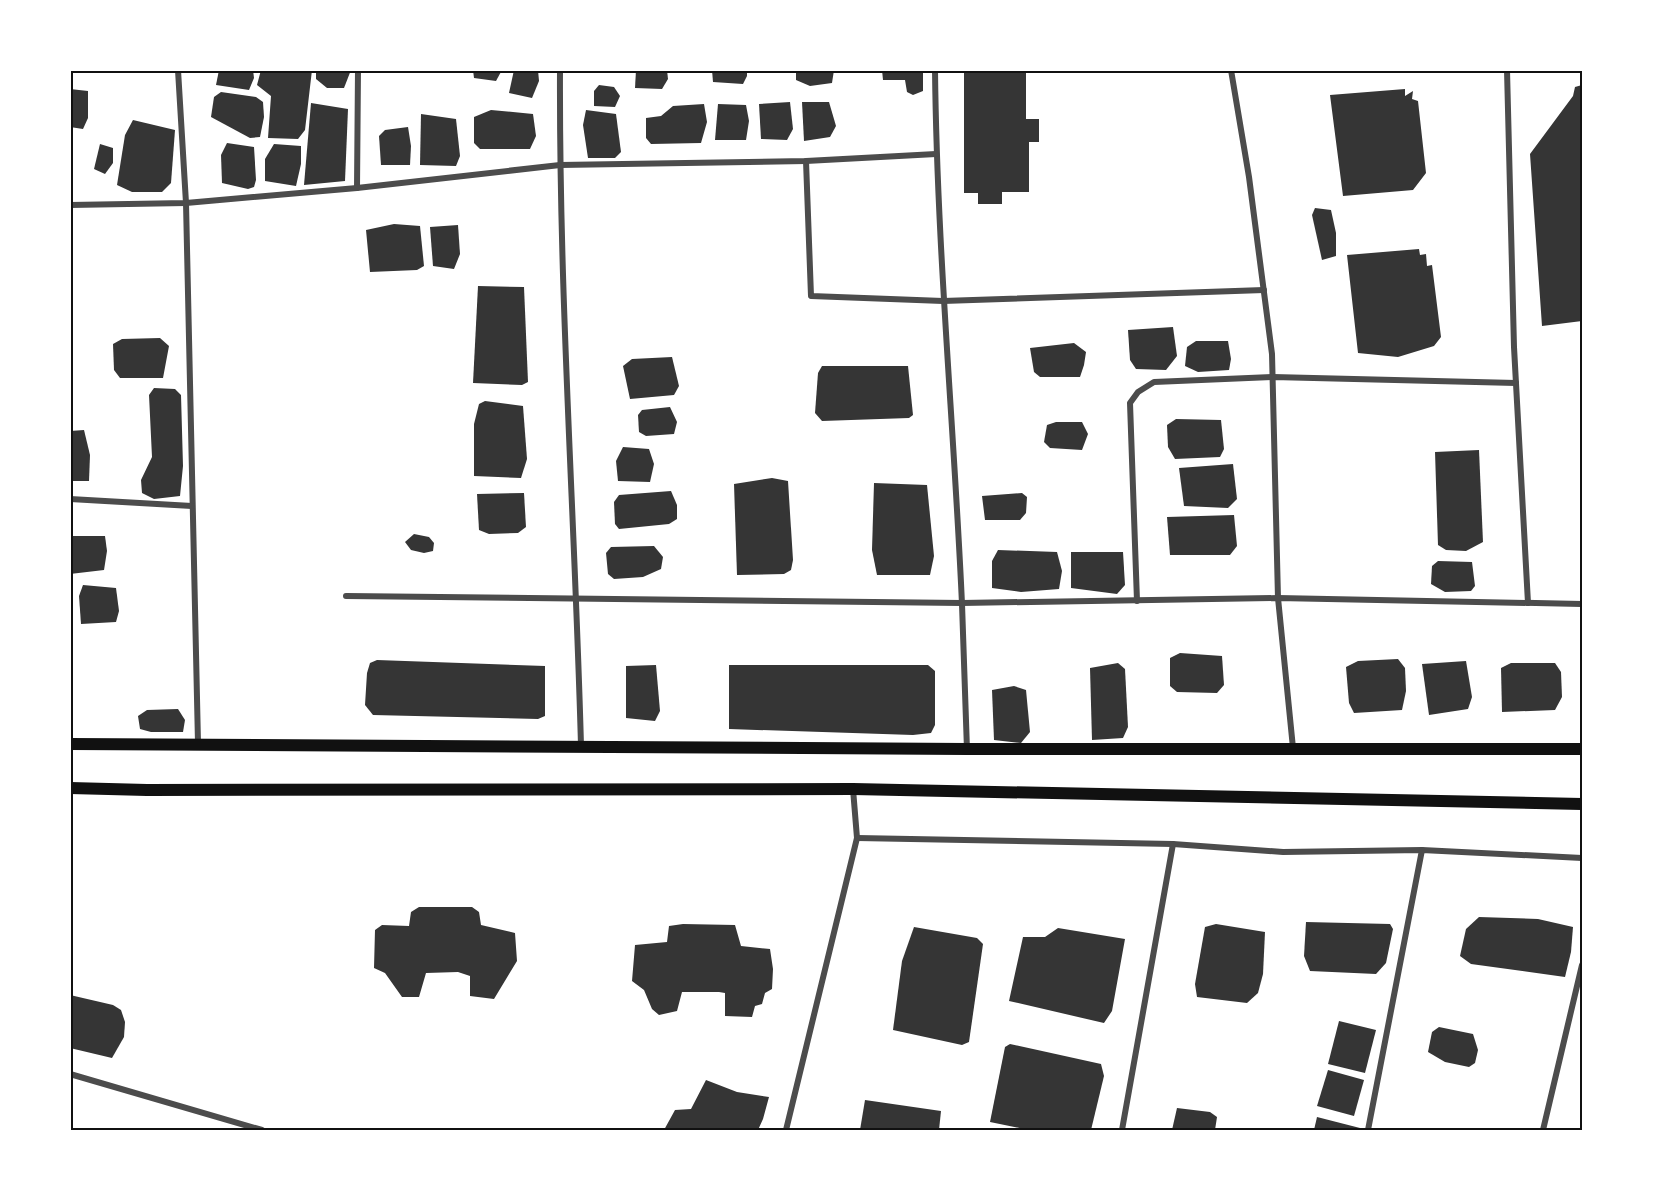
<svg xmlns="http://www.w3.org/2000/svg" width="1653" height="1201" font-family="'Source Sans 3',sans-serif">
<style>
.building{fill:#353535}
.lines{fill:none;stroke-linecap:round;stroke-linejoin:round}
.minor{stroke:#4c4c4c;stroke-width:6}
.secondary{stroke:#111;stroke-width:12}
.neatline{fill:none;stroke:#111;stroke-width:2}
</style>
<rect width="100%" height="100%" fill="#fff"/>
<g class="building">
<path d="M219 70H253L254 78 249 90 216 85Z"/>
<path d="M261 70H312L305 130 298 139 268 138 271 96 257 85Z"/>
<path d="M316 70H351L344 88H327L316 79Z"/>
<path d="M473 70H502L496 81 474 78Z"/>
<path d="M514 70H538L539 81 532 98 509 93Z"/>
<path d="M636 70H667L668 79 662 89 635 88Z"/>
<path d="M712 70H747V76L743 84 713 82Z"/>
<path d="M796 70H834L832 83 810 86 796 80Z"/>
<path d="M882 70H923V91L913 95 907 92 905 80H883Z"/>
<path d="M964 70H1026V119H1039V142H1029V192H1002V204H978V193H964Z"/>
<path d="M599 85 614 87 620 96 615 107 594 106V91Z"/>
<path d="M1582 85V321L1542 326 1530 154 1573 96 1575 87Z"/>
<path d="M70 89 88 91V118L83 129 70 127Z"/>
<path d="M1405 89V96L1413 91 1412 99 1418 101 1426 173 1413 190 1343 196 1330 95Z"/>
<path d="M221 92 256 97 263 102 264 117 260 137 250 138 211 117 214 97Z"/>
<path d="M790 102 793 129 787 140 761 139 759 104Z"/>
<path d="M802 102H829L836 126 830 137 804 141Z"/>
<path d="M311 103 348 109 345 181 304 185Z"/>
<path d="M704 104 707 122 701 143 651 144 646 138V118L661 116 673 106Z"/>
<path d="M718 104 746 105 749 121 746 140H715Z"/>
<path d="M491 110 533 114 536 136 530 149H480L474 143V117Z"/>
<path d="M586 110 616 114 621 152 615 158H588L583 125Z"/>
<path d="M421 114 456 119 460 156 456 166 420 165Z"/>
<path d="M133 120 175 130 171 183 162 192H132L117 185 125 135Z"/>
<path d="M408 127 411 146 410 165H381L379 136 385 130Z"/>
<path d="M227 143 254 147 256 180 254 187 248 189 222 183 221 155Z"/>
<path d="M100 144 113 148V163L105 174 94 169Z"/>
<path d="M274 144 301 146V164L296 186 265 181V159Z"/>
<path d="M70 154H73V183L70 187Z"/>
<path d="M1315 208 1331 210 1336 233V256L1322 260 1312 215Z"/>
<path d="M394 224 420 226 424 266 417 270 370 272 366 230Z"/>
<path d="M458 225 460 254 454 269 433 266 430 227Z"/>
<path d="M1419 249 1420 255 1426 254 1427 266 1432 265 1441 337 1434 346 1398 357 1358 353 1347 255Z"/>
<path d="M478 286 524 287 528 382 522 385 473 383Z"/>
<path d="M1173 327 1177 356 1166 370 1136 369 1130 360 1128 330Z"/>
<path d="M160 338 169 346 163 378H120L114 370 113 344 122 339Z"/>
<path d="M1196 341H1228L1231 359 1229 370 1198 372 1185 366 1187 347Z"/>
<path d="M1074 343 1086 352 1084 365 1080 377H1040L1034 372 1030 348Z"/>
<path d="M672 357 679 386 674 395 630 399 623 366 632 359Z"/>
<path d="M822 366H908L913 415 909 418 822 421 815 413 818 373Z"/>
<path d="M154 388 175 389 181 395 183 466 180 496 154 499 142 493 141 480 152 457 149 395Z"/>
<path d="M485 401 523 406 527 459 521 478 474 476V424L479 404Z"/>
<path d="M670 407 677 422 674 434 646 436 639 432 638 415 642 410Z"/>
<path d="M1176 419 1221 420 1224 449 1220 457 1175 459 1168 447 1167 425Z"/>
<path d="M1056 422H1082L1088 434 1082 450 1050 448 1044 442 1047 425Z"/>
<path d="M84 430 90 455 89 481H70V431Z"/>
<path d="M623 447 649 449 654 464 650 482 618 481 616 461Z"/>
<path d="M1479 450 1483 542 1466 551 1446 550 1438 545 1435 452Z"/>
<path d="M1233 464 1237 499 1228 508 1184 506 1179 468Z"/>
<path d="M772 478 788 481 793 560 791 570 784 574 737 575 734 484Z"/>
<path d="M874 483 927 485 934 556 930 575H877L872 550Z"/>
<path d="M671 491 677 505V519L669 524 619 529 615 524 614 502 619 495Z"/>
<path d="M524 493 526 527 518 533 489 534 479 530 477 494Z"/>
<path d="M1022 493 1027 497 1026 513 1020 520H985L982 496Z"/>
<path d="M1234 515 1237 546 1230 555H1170L1167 517Z"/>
<path d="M414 534 429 537 434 543 433 551 424 553 411 550 405 542Z"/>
<path d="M71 536H105L107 551 104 570 70 574Z"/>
<path d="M654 546 663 557 661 569 643 577 614 579 608 574 606 553 611 547Z"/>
<path d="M998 550 1057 552 1062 571 1059 589 1021 592 992 588V561Z"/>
<path d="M1071 552H1123L1125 585 1117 594 1071 588Z"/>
<path d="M1438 561 1472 562 1475 586 1471 591 1445 592 1431 584 1432 566Z"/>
<path d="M83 585 116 588 119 611 116 622 81 624 79 596Z"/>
<path d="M1180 653 1222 656 1224 685 1217 693 1177 692 1170 686V658Z"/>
<path d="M1398 659 1405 668 1406 691 1402 710 1354 713 1349 703 1346 667 1358 661Z"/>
<path d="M377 660 545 666V716L538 719 373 715 365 705 367 673 370 663Z"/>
<path d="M1466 661 1472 697 1468 709 1429 715 1422 664Z"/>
<path d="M1118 663 1125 669 1128 727 1123 738 1092 740 1090 668Z"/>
<path d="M1511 663H1555L1561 672 1562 697 1555 710 1502 712 1501 668Z"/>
<path d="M656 665 660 711 655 721 626 718V666Z"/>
<path d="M729 665H928L935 671V725L931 733 913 735 729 729Z"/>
<path d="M1014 686 1026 690 1030 732 1021 743 994 740 992 690Z"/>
<path d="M178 709 185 720 183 732H151L140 729 138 716 147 710Z"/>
<path d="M419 907H472L479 912 481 925 515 933 517 961 494 999 470 996V976L458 972 426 973 419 997H402L385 973 374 968 375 930 382 925 409 926 411 912Z"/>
<path d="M1479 917 1538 919 1573 927 1571 952 1565 977 1471 964 1460 956 1466 929Z"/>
<path d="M1306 922 1390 924 1393 929 1386 963 1376 974 1310 971 1304 956Z"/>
<path d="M683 924 735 925 741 946 770 949 773 969 772 989 765 993 762 1004 755 1006 752 1017 725 1016V993L719 992H682L677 1011 659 1015 652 1009 644 990 632 981 635 945 667 942 669 926Z"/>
<path d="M1216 924 1265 932 1263 974 1258 993 1247 1003 1197 997 1195 984 1205 927Z"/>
<path d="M914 927 977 938 983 944 969 1042 962 1045 893 1030 902 961Z"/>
<path d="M1058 928 1125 939 1112 1011 1104 1023 1009 1001 1023 937H1045Z"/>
<path d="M70 995 113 1005 121 1010 125 1022 124 1037 112 1058 70 1048Z"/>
<path d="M1339 1021 1376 1030 1365 1073 1328 1064Z"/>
<path d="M1439 1027 1473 1034 1478 1050 1475 1063 1469 1067 1445 1062 1428 1052 1432 1032Z"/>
<path d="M1010 1044 1101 1064 1104 1076 1091 1130H1029L990 1122 1005 1047Z"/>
<path d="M1328 1070 1364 1080 1354 1116 1317 1106Z"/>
<path d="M706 1080 737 1092 769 1097 763 1119 758 1130H664L675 1110 691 1109Z"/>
<path d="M865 1100 941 1111 939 1130H860Z"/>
<path d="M1177 1108 1210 1112 1217 1117 1215 1130H1172Z"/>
<path d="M1317 1117 1360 1128 1359 1130H1314Z"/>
</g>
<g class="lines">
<g class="minor">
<path d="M178 70 186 203 198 743"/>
<path d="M560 70C559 296 575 521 581 746"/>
<path d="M935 70C937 249 954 426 962 604 964 653 965 701 967 749"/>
<path d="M1231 70 1249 177 1272 354 1278 598 1293 748"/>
<path d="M1507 70 1514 347 1528 603"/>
<path d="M806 161 811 296 943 301 1264 290"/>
<path d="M357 188 358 70"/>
<path d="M70 205 186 203 357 188 560 165 806 161 936 154"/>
<path d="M70 499 192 506"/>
<path d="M346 596 962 603 1278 598 1582 604"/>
<path d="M1137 601 1130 403 1138 392 1154 382 1273 377 1516 383"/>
<path d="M857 838 1173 844 1283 852 1422 850 1582 858"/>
<path d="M70 1074 262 1130"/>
<path d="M786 1130 857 838 853 789"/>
<path d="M1122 1130 1173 844"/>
<path d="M1368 1130 1422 850"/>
<path d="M1543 1130 1582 965"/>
</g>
<g class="secondary">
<path d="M70 744 967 749H1582"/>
<path d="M70 788 147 790 853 789 1582 804"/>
</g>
</g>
<rect width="1653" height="1201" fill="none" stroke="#ffffff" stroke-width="144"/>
<rect x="72" y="72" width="1509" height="1057" class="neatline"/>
</svg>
